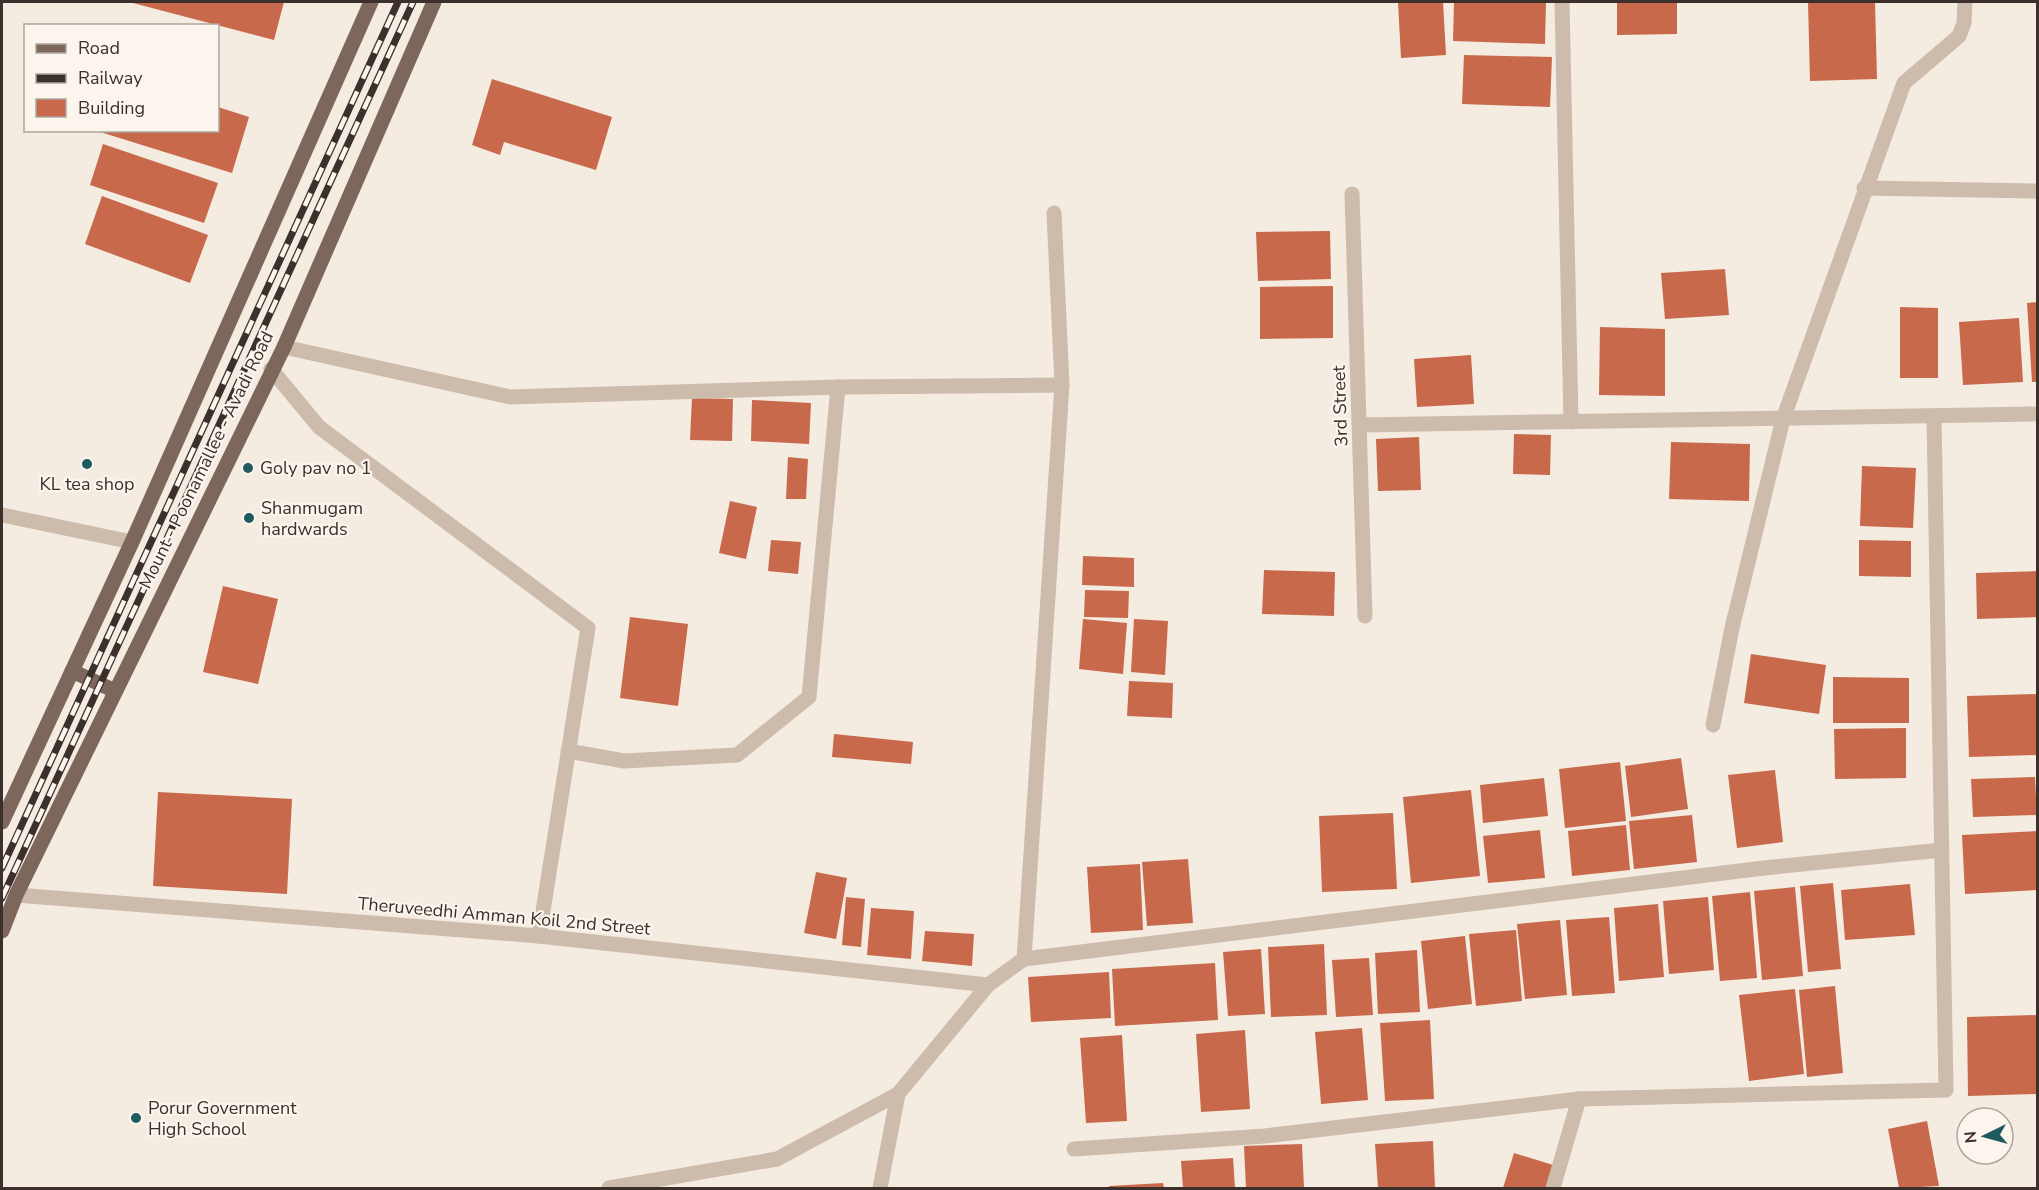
<svg xmlns="http://www.w3.org/2000/svg" width="2039" height="1190" font-family="'Nunito Sans',sans-serif">
<style>
.building{fill:#c8694b}
.lines{fill:none;stroke-linecap:round;stroke-linejoin:round}
.minor{stroke:#cdbbac;stroke-width:15}
.primary{stroke:#7d675c;stroke-width:15}
.rail-casing{stroke:#3b302b;stroke-width:7}
.rail{stroke:#fbf5ee;stroke-width:4.5;stroke-dasharray:14;stroke-linecap:butt}
.poi-dot{fill:#1f5a5e;stroke:#fbf5ee;stroke-width:2}
.labels{text-anchor:middle;stroke-width:4.5;stroke-linejoin:round;paint-order:stroke}
.street-label{font-size:18px;fill:#3b302b;stroke:#fbf5ee}
.poi-label{font-size:18px;fill:#3b302b;stroke:#fbf5ee;text-anchor:start}
</style>
<rect width="100%" height="100%" fill="#f4ebe1"/>
<g class="building">
<path d="M129 2H284L274 40Z"/>
<path d="M1398 2H1443L1446 55 1401 58Z"/>
<path d="M1454 2H1546L1545 44 1453 41Z"/>
<path d="M1617 2H1677V34L1617 35Z"/>
<path d="M1808 2H1875L1877 79 1810 81Z"/>
<path d="M1464 55 1552 57 1550 107 1462 104Z"/>
<path d="M492 79 612 117 596 170 504 142 500 155 472 145Z"/>
<path d="M218 107 249 117 232 173 97 131 218 130Z"/>
<path d="M103 144 218 183 204 223 90 185Z"/>
<path d="M102 196 208 235 190 283 85 244Z"/>
<path d="M1330 231 1331 279 1258 281 1256 232Z"/>
<path d="M1725 269 1729 315 1665 319 1661 273Z"/>
<path d="M1333 286V338L1260 339V287Z"/>
<path d="M2038 302V382H2032L2027 303Z"/>
<path d="M1900 307 1938 308V378H1900Z"/>
<path d="M2019 318 2023 382 1963 385 1959 322Z"/>
<path d="M1600 327 1665 329V396L1599 395Z"/>
<path d="M1471 355 1474 404 1417 407 1414 359Z"/>
<path d="M692 398 733 399 732 441 690 440Z"/>
<path d="M752 400 811 403 809 444 751 441Z"/>
<path d="M1514 434 1551 435 1550 475 1513 474Z"/>
<path d="M1419 437 1421 490 1378 491 1376 439Z"/>
<path d="M1671 442 1750 444 1749 501 1669 499Z"/>
<path d="M788 457 808 459 806 499H786Z"/>
<path d="M1862 466 1916 468 1913 528 1860 526Z"/>
<path d="M730 501 757 507 746 559 719 553Z"/>
<path d="M771 540 801 542 798 574 768 571Z"/>
<path d="M1859 540 1911 541V577L1859 576Z"/>
<path d="M1083 556 1134 558V587L1082 585Z"/>
<path d="M1264 570 1335 572 1334 616 1262 614Z"/>
<path d="M2038 571V617L1977 619 1976 573Z"/>
<path d="M223 586 278 599 258 684 203 672Z"/>
<path d="M1085 590 1129 591 1128 618 1084 617Z"/>
<path d="M630 617 688 624 678 706 620 698Z"/>
<path d="M1083 619 1127 623 1123 674 1079 669Z"/>
<path d="M1134 619 1168 621 1165 675 1131 672Z"/>
<path d="M1751 654 1826 665 1819 714 1744 703Z"/>
<path d="M1833 677 1909 678V723H1833Z"/>
<path d="M1129 681 1173 683 1172 718 1127 716Z"/>
<path d="M2038 694V755L1969 757 1967 696Z"/>
<path d="M1906 728V778L1835 779 1834 729Z"/>
<path d="M834 734 913 742 911 764 832 757Z"/>
<path d="M1681 758 1688 809 1631 817 1625 766Z"/>
<path d="M1620 762 1626 821 1565 828 1559 769Z"/>
<path d="M1775 770 1783 842 1737 848 1728 775Z"/>
<path d="M2035 777 2037 815 1973 817 1971 779Z"/>
<path d="M1544 778 1548 816 1483 823 1480 785Z"/>
<path d="M1471 790 1480 876 1411 883 1403 797Z"/>
<path d="M158 792 292 799 287 894 153 886Z"/>
<path d="M1393 813 1397 889 1322 892 1319 816Z"/>
<path d="M1692 815 1697 862 1634 869 1629 821Z"/>
<path d="M1626 825 1630 870 1572 876 1568 831Z"/>
<path d="M1540 830 1545 878 1488 883 1483 836Z"/>
<path d="M2038 831V890L1965 894 1962 835Z"/>
<path d="M1188 859 1193 923 1147 926 1142 862Z"/>
<path d="M1140 864 1143 930 1091 933 1087 867Z"/>
<path d="M816 872 847 878 836 939 804 933Z"/>
<path d="M1833 883 1841 969 1808 972 1800 886Z"/>
<path d="M1910 884 1915 935 1845 940 1841 890Z"/>
<path d="M1795 887 1803 976 1762 980 1754 891Z"/>
<path d="M1750 892 1757 978 1720 981 1712 896Z"/>
<path d="M846 897 865 899 861 947 842 945Z"/>
<path d="M1708 897 1714 970 1669 974 1663 901Z"/>
<path d="M1658 904 1664 977 1619 981 1614 908Z"/>
<path d="M871 908 914 911 911 959 867 955Z"/>
<path d="M1609 917 1615 993 1572 996 1566 920Z"/>
<path d="M1560 920 1567 995 1525 999 1517 924Z"/>
<path d="M1516 930 1522 1001 1476 1006 1469 934Z"/>
<path d="M925 931 974 934 972 966 922 961Z"/>
<path d="M1465 936 1472 1004 1428 1009 1421 941Z"/>
<path d="M1324 944 1327 1015 1271 1017 1268 947Z"/>
<path d="M1261 949 1265 1014 1228 1016 1223 952Z"/>
<path d="M1417 950 1420 1012 1378 1014 1375 953Z"/>
<path d="M1369 958 1373 1015 1336 1017 1332 960Z"/>
<path d="M1215 963 1218 1020 1115 1026 1112 969Z"/>
<path d="M1109 972 1111 1018 1031 1022 1028 977Z"/>
<path d="M1835 986 1843 1073 1807 1077 1799 990Z"/>
<path d="M1795 989 1804 1074 1749 1081 1739 995Z"/>
<path d="M2038 1015V1094L1968 1096 1967 1017Z"/>
<path d="M1430 1020 1434 1099 1385 1101 1380 1023Z"/>
<path d="M1362 1028 1368 1100 1321 1104 1315 1032Z"/>
<path d="M1245 1030 1250 1109 1201 1112 1196 1034Z"/>
<path d="M1122 1035 1127 1121 1086 1123 1080 1038Z"/>
<path d="M1927 1121 1939 1186 1899 1188 1888 1129Z"/>
<path d="M1433 1141 1435 1188H1378L1375 1144Z"/>
<path d="M1302 1144 1304 1188H1246L1244 1146Z"/>
<path d="M1514 1153 1553 1165 1546 1188H1503Z"/>
<path d="M1233 1158 1235 1188H1183L1181 1161Z"/>
<path d="M1163 1183 1164 1188H1109V1186Z"/>
</g>
<g class="lines">
<g class="minor">
<path d="M1562 2 1571 422"/>
<path d="M1864 188 2038 191"/>
<path d="M1352 194 1365 616"/>
<path d="M284 347 510 397 838 387 1062 385"/>
<path d="M271 369 319 427 588 628 539 936"/>
<path d="M1360 425 2038 414"/>
<path d="M2 515 132 542"/>
<path d="M1713 725 1732 628 1783 419 1904 83 1959 36 1964 23 1965 2"/>
<path d="M568 751 624 761 737 755 809 697 838 387"/>
<path d="M16 895 539 936 988 985"/>
<path d="M1024 959 1764 868 1942 850"/>
<path d="M1074 1149 1265 1136 1579 1099 1946 1090 1934 416"/>
<path d="M609 1188 777 1159 898 1094 988 985 1024 959 1062 385 1054 213"/>
<path d="M880 1188 898 1094"/>
<path d="M1553 1188 1579 1099"/>
</g>
<g class="primary">
<path d="M72 671 115 691"/>
<path d="M2 822 132 542 371 2"/>
<path d="M2 931 16 895 284 347 434 2"/>
</g>
<defs>
<g id="rail">
<path d="M2 868 398 2"/>
<path d="M2 898 413 2"/>
</g>
</defs>
<use href="#rail" class="rail-casing"/>
<use href="#rail" class="rail"/>
</g>
<g class="poi-dot">
<circle cx="87" cy="464" r="6"/>
<circle cx="248" cy="468" r="6"/>
<circle cx="249" cy="518" r="6"/>
<circle cx="136" cy="1118" r="6"/>
</g>
<g class="labels">
<g class="street-label">
<text transform="translate(1340 406) rotate(-92)" y="6">3rd Street</text>
<text transform="translate(206 460) rotate(-64)" y="6">Mount - Poonamallee - Avadi Road</text>
<text transform="translate(504 916) rotate(5)" y="6">Theruveedhi Amman Koil 2nd Street</text>
</g>
<g class="poi-label">
<text x="260" y="474">Goly pav no 1</text>
<text x="87" y="490" text-anchor="middle">KL tea shop</text>
<text x="261" y="514">Shanmugam<tspan x="261" dy="21">hardwards</tspan></text>
<text x="148" y="1114">Porur Government<tspan x="148" dy="21">High School</tspan></text>
</g>
</g>
<rect width="2039" height="1190" fill="none" stroke="#3b302b" stroke-width="6"/>
<rect x="24" y="24" width="195" height="108" fill="#fbf5ee" stroke="#aea6a0" stroke-width="1.5"/>
<rect x="36" y="44" width="30" height="9" fill="#7d675c" stroke="#aea6a0" stroke-width="1.5"/>
<text x="78" y="54" font-size="18" fill="#3b302b">Road</text>
<rect x="36" y="74" width="30" height="9" fill="#3b302b" stroke="#aea6a0" stroke-width="1.5"/>
<text x="78" y="84" font-size="18" fill="#3b302b">Railway</text>
<rect x="36" y="99" width="30" height="18" fill="#c8694b" stroke="#aea6a0" stroke-width="1.5"/>
<text x="78" y="114" font-size="18" fill="#3b302b">Building</text>
<g transform="translate(1985 1136) rotate(265)"><circle r="28" fill="#fbf5ee" stroke="#aea6a0" stroke-width="1.5"/>
<path d="M0-4.5L10 22L0 15L-10 22Z" fill="#1f5a5e"/>
<text y="-9" font-size="16" font-weight="bold" text-anchor="middle" fill="#3b302b">N</text>
</g>
</svg>
